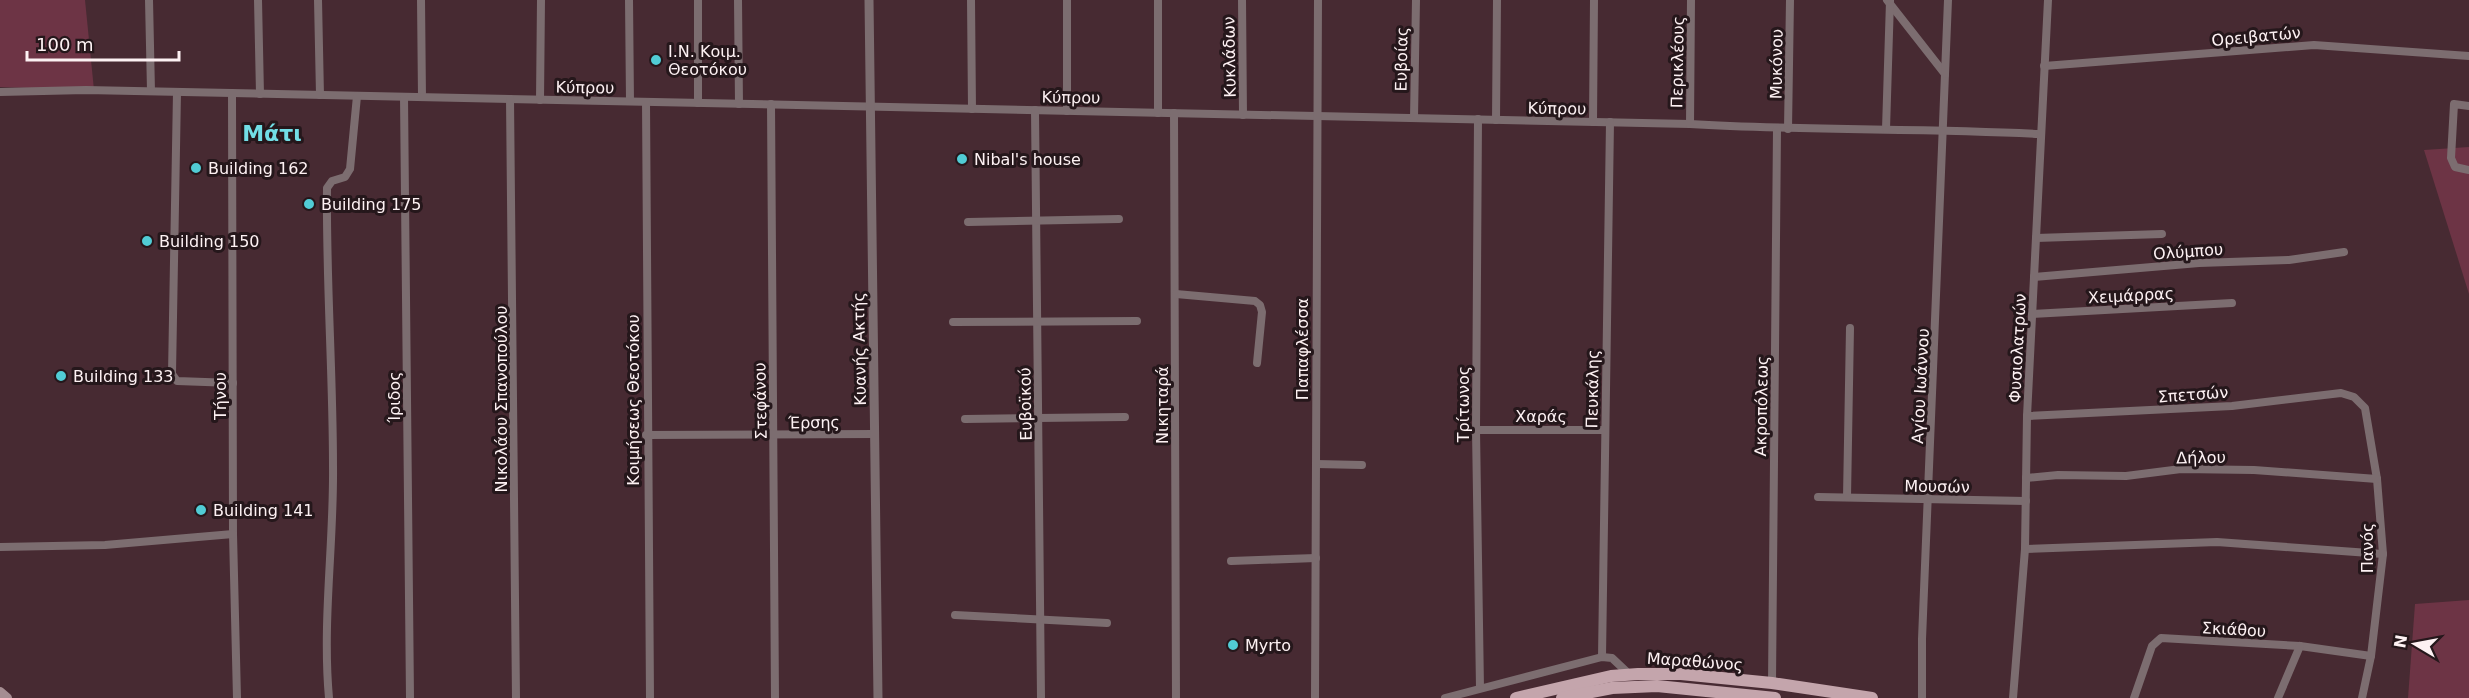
<svg xmlns="http://www.w3.org/2000/svg" width="2469" height="698" font-family="'DejaVu Sans',sans-serif">
<style>
.green{fill:#6d3445}
.lines{fill:none;stroke-linecap:round;stroke-linejoin:round}
.minor{stroke:#7c6d70;stroke-width:8}
.tertiary{stroke:#7c6d70;stroke-width:9}
.secondary{stroke:#a58d92;stroke-width:10}
.primary{stroke:#c4a5ac;stroke-width:12}
.poi-dot{fill:#51ccd5;stroke:#25171b;stroke-width:2}
.labels{text-anchor:middle;stroke-width:6;stroke-linejoin:round;paint-order:stroke}
.street-label{font-size:16px;fill:#fdf1f3;stroke:#25171b}
.poi-label{font-size:16px;fill:#fdf1f3;stroke:#25171b;text-anchor:start}
.district-label{font-size:22px;font-weight:bold;fill:#72dee6;stroke:#25171b}
</style>
<rect width="100%" height="100%" fill="#472a32"/>
<g class="green">
<path d="M0 0H85L94 90 0 87Z"/>
<path d="M2469 147V294L2424 150Z"/>
<path d="M2469 600V698H2408L2415 604Z"/>
</g>
<g class="lines">
<g class="minor">
<path d="M149 0 151 91"/>
<path d="M258 0 260 94"/>
<path d="M318 0 320 95"/>
<path d="M421 0 422 97"/>
<path d="M629 0 630 101"/>
<path d="M698 0V103"/>
<path d="M738 0 739 104"/>
<path d="M971 0 972 109"/>
<path d="M1067 0V111"/>
<path d="M1242 0 1243 115"/>
<path d="M1887 0 1945 74 1922 639V698"/>
<path d="M2044 66 2314 45 2469 56"/>
<path d="M1945 74 1948 0"/>
<path d="M0 92 86 90 1690 124C1806 131 1923 128 2039 134"/>
<path d="M177 92 172 374 177 381 233 383"/>
<path d="M232 93 233 534 237 698"/>
<path d="M404 97 410 698"/>
<path d="M510 99 516 698"/>
<path d="M540 100 541 0"/>
<path d="M646 102 650 698"/>
<path d="M771 104 775 698"/>
<path d="M2469 106 2454 104 2451 158 2455 167 2469 170"/>
<path d="M1035 110 1041 698"/>
<path d="M1158 113V0"/>
<path d="M1174 113 1176 698"/>
<path d="M1414 118 1416 0"/>
<path d="M1478 119 1476 430 1480 688"/>
<path d="M1496 120 1497 0"/>
<path d="M1593 122 1594 0"/>
<path d="M1690 124 1691 0"/>
<path d="M1788 129 1790 0"/>
<path d="M1886 129 1890 1"/>
<path d="M968 222 1119 219"/>
<path d="M2036 238 2162 234"/>
<path d="M2034 277 2199 263 2289 260 2344 252"/>
<path d="M1176 294 1255 301 1260 305 1262 312 1257 363"/>
<path d="M2032 314 2232 303"/>
<path d="M953 322 1137 321"/>
<path d="M2027 416 2232 406 2341 393 2354 397 2365 408 2377 479 2383 554 2371 656 2362 698"/>
<path d="M965 419 1125 417"/>
<path d="M1476 430H1605"/>
<path d="M646 435 875 434"/>
<path d="M1316 464 1362 465"/>
<path d="M2026 478 2058 475 2126 476 2181 469 2254 470 2377 479"/>
<path d="M1818 497 2026 501"/>
<path d="M1847 497 1850 328"/>
<path d="M0 547 105 545 233 534"/>
<path d="M2025 549 2217 542 2383 554"/>
<path d="M1231 561 1316 558"/>
<path d="M955 615 1107 623"/>
<path d="M1602 657 1610 122"/>
<path d="M1772 683 1777 129"/>
<path d="M329 698C322 621 334 543 333 466 333 373 326 281 327 188L332 181 345 177 350 169 357 96"/>
<path d="M1315 698 1318 0"/>
<path d="M1445 698 1602 657 1612 658 1629 674"/>
<path d="M2013 698 2025 549 2027 416 2048 0"/>
<path d="M2134 698 2152 646 2161 638 2300 646 2371 656"/>
<path d="M2278 698 2300 646"/>
</g>
<path class="tertiary" d="M869 0 878 698"/>
<path class="secondary" d="M0 692 7 698"/>
<g class="primary">
<path d="M1516 698 1611 676 1638 674H1681L1772 683 1872 698"/>
<path d="M1562 698 1612 688 1657 686 1775 698"/>
</g>
</g>
<g class="poi-dot">
<circle cx="656" cy="60" r="6"/>
<circle cx="962" cy="159" r="6"/>
<circle cx="196" cy="168" r="6"/>
<circle cx="309" cy="204" r="6"/>
<circle cx="147" cy="241" r="6"/>
<circle cx="61" cy="376" r="6"/>
<circle cx="201" cy="510" r="6"/>
<circle cx="1233" cy="645" r="6"/>
</g>
<g class="labels">
<g class="street-label">
<text transform="translate(2256 36) rotate(-5)" y="6">Ορειβατών</text>
<text transform="translate(1229 57) rotate(-91)" y="6">Κυκλάδων</text>
<text transform="translate(1401 59) rotate(-89)" y="6">Ευβοίας</text>
<text transform="translate(1677 62) rotate(-89)" y="6">Περικλέους</text>
<text transform="translate(1776 64) rotate(-89)" y="6">Μυκόνου</text>
<text transform="translate(585 87) rotate(1)" y="6">Κύπρου</text>
<text transform="translate(1071 97) rotate(1)" y="6">Κύπρου</text>
<text transform="translate(1557 108) rotate(1)" y="6">Κύπρου</text>
<text transform="translate(2188 251) rotate(-4)" y="6">Ολύμπου</text>
<text transform="translate(2131 295) rotate(-3)" y="6">Χειμάρρας</text>
<text transform="translate(2017 348) rotate(-87)" y="6">Φυσιολατρών</text>
<text transform="translate(859 349) rotate(-91)" y="6">Κυανής Ακτής</text>
<text transform="translate(1302 349) rotate(-90)" y="6">Παπαφλέσσα</text>
<text transform="translate(1920 386) rotate(-87)" y="6">Αγίου Ιωάννου</text>
<text transform="translate(1592 389) rotate(-89)" y="6">Πευκάλης</text>
<text transform="translate(2193 394) rotate(-4)" y="6">Σπετσών</text>
<text transform="translate(220 396) rotate(-90)" y="6">Τήνου</text>
<text transform="translate(394 397) rotate(-90)" y="6">Ίριδος</text>
<text transform="translate(501 399) rotate(-90)" y="6">Νικολάου Σπανοπούλου</text>
<text transform="translate(633 400) rotate(-90)" y="6">Κοιμήσεως Θεοτόκου</text>
<text transform="translate(760 401) rotate(-91)" y="6">Στεφάνου</text>
<text transform="translate(1025 404) rotate(-91)" y="6">Ευβοϊκού</text>
<text transform="translate(1463 404) rotate(-90)" y="6">Τρίτωνος</text>
<text transform="translate(1162 405) rotate(-90)" y="6">Νικηταρά</text>
<text transform="translate(1761 406) rotate(-89)" y="6">Ακροπόλεως</text>
<text x="1541" y="422">Χαράς</text>
<text transform="translate(814 422) rotate(-1)" y="6">Έρσης</text>
<text transform="translate(2201 457) rotate(-1)" y="6">Δήλου</text>
<text transform="translate(1937 486) rotate(1)" y="6">Μουσών</text>
<text transform="translate(2367 548) rotate(-90)" y="6">Πανός</text>
<text transform="translate(2234 629) rotate(3)" y="6">Σκιάθου</text>
<text transform="translate(1695 661) rotate(4)" y="6">Μαραθώνος</text>
</g>
<g class="poi-label">
<text x="668" y="57">Ι.Ν. Κοιμ.<tspan x="668" dy="18">Θεοτόκου</tspan></text>
<text x="974" y="165">Nibal's house</text>
<text x="208" y="174">Building 162</text>
<text x="321" y="210">Building 175</text>
<text x="159" y="247">Building 150</text>
<text x="73" y="382">Building 133</text>
<text x="213" y="516">Building 141</text>
<text x="1245" y="651">Myrto</text>
</g>
<g class="district-label">
<text x="272" y="141">Μάτι</text>
</g>
</g>
<g transform="translate(2415 644) rotate(280)" stroke="#25171b" stroke-width="4.5" paint-order="stroke">
<path d="M0-4.5L10 22L0 15L-10 22Z" fill="#fdf1f3"/>
<text y="-9" font-size="16" font-weight="bold" text-anchor="middle" fill="#fdf1f3">N</text>
</g>
<path d="M27 51v9h152v-9" fill="none" stroke="#fdf1f3" stroke-width="3"/>
<text x="36" y="51" font-size="18" fill="#fdf1f3" stroke="#25171b" stroke-width="4.5" paint-order="stroke">100 m</text>
</svg>
